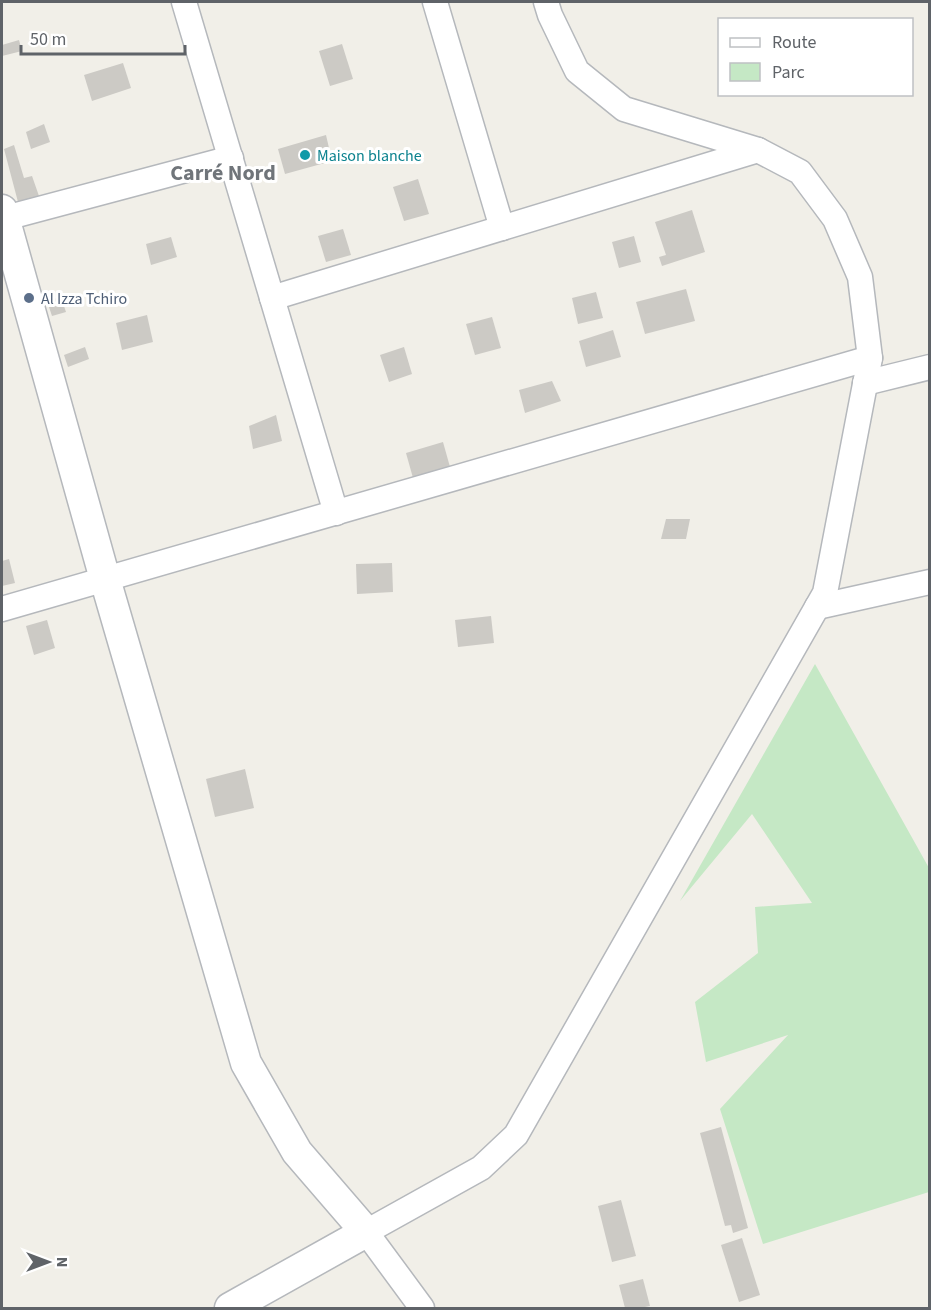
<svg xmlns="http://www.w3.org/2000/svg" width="931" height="1310" font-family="'Source Sans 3',sans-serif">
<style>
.green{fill:#c5e8c5}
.building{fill:#cccac5}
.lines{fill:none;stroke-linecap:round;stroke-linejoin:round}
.minor-casing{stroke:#b5b8bc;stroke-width:27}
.tertiary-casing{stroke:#b5b8bc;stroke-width:33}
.minor{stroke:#fff;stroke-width:24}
.tertiary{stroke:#fff;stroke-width:30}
.culture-dot{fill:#0f9aa8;stroke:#fff;stroke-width:2}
.service-dot{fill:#5c6f8a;stroke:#fff;stroke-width:2}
.labels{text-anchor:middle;stroke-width:6;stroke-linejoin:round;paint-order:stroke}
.culture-label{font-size:16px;fill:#0d838f;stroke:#fff;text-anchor:start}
.service-label{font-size:16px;fill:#4e5e75;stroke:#fff;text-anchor:start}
.district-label{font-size:22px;font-weight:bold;fill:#70757a;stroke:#fff}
</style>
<rect width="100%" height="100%" fill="#f1efe8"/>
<path class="green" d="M815 664 929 868V1192L763 1244 720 1109 788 1035 706 1062 695 1002 758 953 755 907 812 903 752 814 680 901Z"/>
<g class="building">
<path d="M19 40 22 51 2 56V45Z"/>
<path d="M342 44 353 79 330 86 319 51Z"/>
<path d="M123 63 131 88 92 101 84 75Z"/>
<path d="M44 124 50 142 31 149 26 132Z"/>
<path d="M326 135 332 161 285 174 278 149Z"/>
<path d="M14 145 24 178 32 176 39 196 18 202 4 149Z"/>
<path d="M418 179 429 214 404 221 393 187Z"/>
<path d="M692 210 705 252 662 266 659 257 666 255 655 222Z"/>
<path d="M343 229 351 255 326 262 318 236Z"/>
<path d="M634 236 641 262 619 268 612 242Z"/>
<path d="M171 237 177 257 151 265 146 244Z"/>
<path d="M686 289 695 321 645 334 636 302Z"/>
<path d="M596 292 603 318 578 324 572 298Z"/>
<path d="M67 295 70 304 64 306 66 312 52 316 47 301Z"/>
<path d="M147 315 153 342 122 350 116 323Z"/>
<path d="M492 317 501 348 475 355 466 324Z"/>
<path d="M613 330 621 357 586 367 579 341Z"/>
<path d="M85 347 89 359 68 367 64 355Z"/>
<path d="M404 347 412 374 389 382 380 355Z"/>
<path d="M552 381 561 401 525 413 519 390Z"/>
<path d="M276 415 282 441 253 449 249 426Z"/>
<path d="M443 442 450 467 413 478 406 453Z"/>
<path d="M666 519H690L686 539H661Z"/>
<path d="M9 559 15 583 2 586V561Z"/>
<path d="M392 563 393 592 357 594 356 564Z"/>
<path d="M491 616 494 643 458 647 455 620Z"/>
<path d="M47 620 55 648 34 655 26 626Z"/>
<path d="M245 769 254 808 215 817 206 779Z"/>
<path d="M721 1127 748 1228 733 1233 731 1225 725 1226 700 1133Z"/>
<path d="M621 1200 636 1256 612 1262 598 1206Z"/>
<path d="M742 1238 760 1295 739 1302 721 1245Z"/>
<path d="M643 1279 650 1306 640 1308H625L619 1285Z"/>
</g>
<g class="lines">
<defs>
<g id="minor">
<path d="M184 2 336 513"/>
<path d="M435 2 502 228"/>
<path d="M2 219 231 158"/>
<path d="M272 298 758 150"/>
<path d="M865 383 930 367"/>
<path d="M817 607 930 582"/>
<path d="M2 609 870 358"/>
<path d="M422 1308 366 1232 481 1168 516 1135 825 593 870 358 860 277 835 219 800 172 758 150 624 109 577 71 550 15 546 2"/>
</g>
<path id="tertiary" d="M2 210 105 579 246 1063 297 1152 366 1232 230 1308"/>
</defs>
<use href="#minor" class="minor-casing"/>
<use href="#tertiary" class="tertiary-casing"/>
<use href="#minor" class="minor"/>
<use href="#tertiary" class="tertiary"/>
</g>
<circle class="culture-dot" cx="305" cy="155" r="6"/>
<circle class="service-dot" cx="29" cy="298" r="6"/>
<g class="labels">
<g class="culture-label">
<text x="317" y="161">Maison blanche</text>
</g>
<g class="service-label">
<text x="41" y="304">Al Izza Tchiro</text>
</g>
<g class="district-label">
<text x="223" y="180">Carré Nord</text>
</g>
</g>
<rect width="931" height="1310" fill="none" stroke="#5f6368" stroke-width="6"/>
<rect x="718" y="18" width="195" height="78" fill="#ffffff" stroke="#bfc1c3" stroke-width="1.5"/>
<rect x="730" y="38" width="30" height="9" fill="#ffffff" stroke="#bfc1c3" stroke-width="1.5"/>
<text x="772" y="48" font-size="18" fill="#5f6368">Route</text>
<rect x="730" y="63" width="30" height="18" fill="#c5e8c5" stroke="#bfc1c3" stroke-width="1.5"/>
<text x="772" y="78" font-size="18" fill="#5f6368">Parc</text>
<g transform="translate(48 1262) rotate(90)" stroke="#ffffff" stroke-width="4.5" paint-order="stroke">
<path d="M0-4.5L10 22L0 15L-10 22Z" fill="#5f6368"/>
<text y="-9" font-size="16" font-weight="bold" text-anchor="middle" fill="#5f6368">N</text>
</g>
<path d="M21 45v9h164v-9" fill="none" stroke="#5f6368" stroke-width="3"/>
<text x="30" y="45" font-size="18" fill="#5f6368" stroke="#ffffff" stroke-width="4.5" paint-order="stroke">50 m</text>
</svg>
